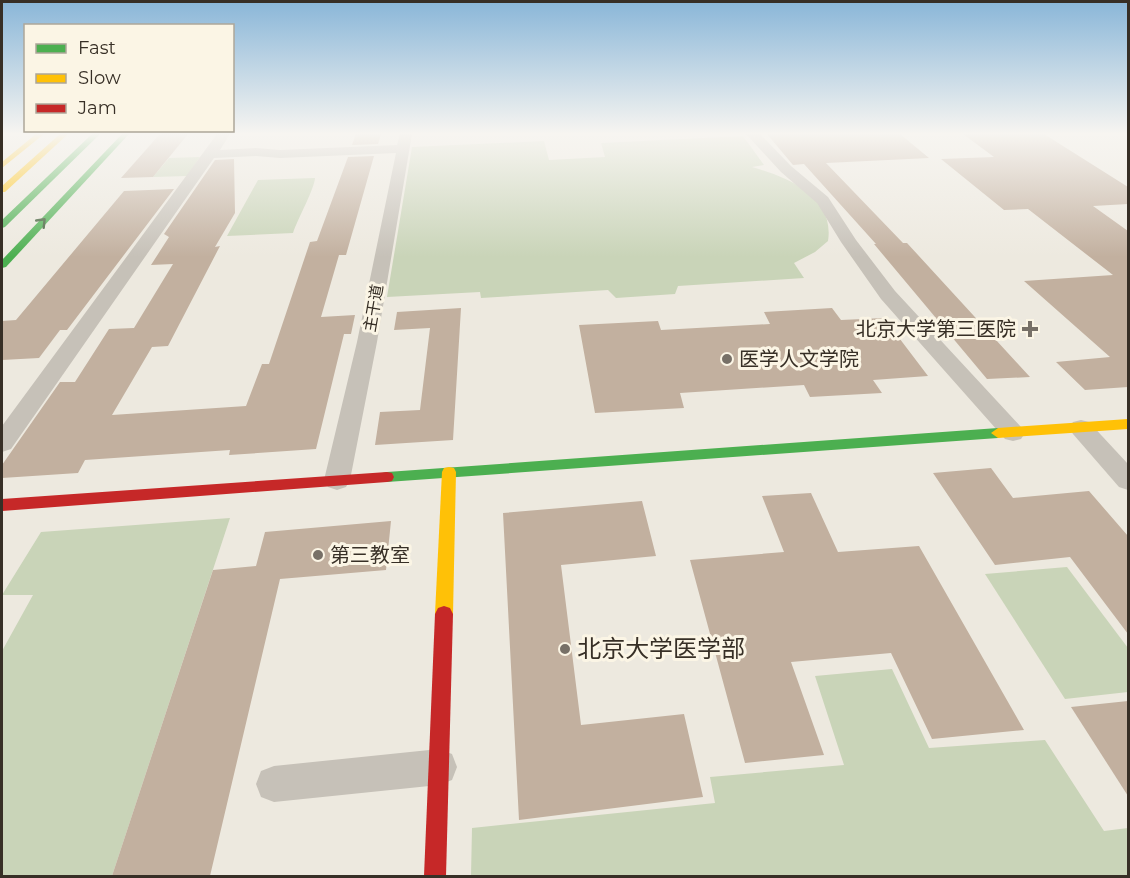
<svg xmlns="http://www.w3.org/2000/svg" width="1130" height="878" font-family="Montserrat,'Noto Sans SC',sans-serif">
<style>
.green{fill:#c9d4b8}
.building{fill:#c2b09f}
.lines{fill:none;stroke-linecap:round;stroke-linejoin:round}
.street{fill:#c6c1b8;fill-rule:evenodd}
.fast{fill:#4caf50;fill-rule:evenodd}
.slow{fill:#ffc107;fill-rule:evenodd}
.jam{fill:#c62828;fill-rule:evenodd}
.oneway{stroke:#3e5c35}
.poi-dot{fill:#777067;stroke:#fbf5e5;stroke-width:2}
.labels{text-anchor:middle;stroke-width:6;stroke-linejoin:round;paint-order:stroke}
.far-street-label{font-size:16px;fill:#372f26;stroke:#fbf5e5}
.poi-label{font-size:20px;fill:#372f26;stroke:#fbf5e5;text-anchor:start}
.near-poi-label{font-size:24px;fill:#372f26;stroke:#fbf5e5;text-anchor:start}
</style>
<rect width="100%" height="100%" fill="#ede9df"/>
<g class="green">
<path d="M743 136 764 165 752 167C787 177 835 196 828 241L815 252 794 263 804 278 678 286 675 294 616 298 608 290 481 298 480 292 387 297 412 147 544 141 549 160 605 157 601 143Z"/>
<path d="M200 157 187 176 153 177 169 158Z"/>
<path d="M315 178C314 190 298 218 293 233L227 236 258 180Z"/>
<path d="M230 518 112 876H2V651L33 595H2L41 532Z"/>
<path d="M1067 567 1128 648V692L1065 699 985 574Z"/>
<path d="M892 669 929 748 1045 740 1104 831 1128 828V876H471L472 828 715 803 710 777 844 765 815 676Z"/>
</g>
<g class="building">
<path d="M188 134 153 177 121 178 159 135Z"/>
<path d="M356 134H381L378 144 352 145Z"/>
<path d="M767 134H900L929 158 826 163 903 243H907L1030 377 987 379 874 244H876L804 164 793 165Z"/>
<path d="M963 134H1044L1128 187V204L1093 206 1128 231V387L1085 390 1056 362 1110 357 1024 281 1113 275 1028 209 1004 210 941 159 994 157Z"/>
<path d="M374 156 346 255H339L321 317 355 315 351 334H344L316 449 229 455 230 450 85 460 78 473 2 478V465L60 382H75L109 329 134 328 173 264 151 265 169 237 164 234 215 160 234 159 235 213 215 247 220 246 168 346 152 347 112 415 246 406 262 364H269L310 242 317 241 348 157Z"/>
<path d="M174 189 67 330H60L39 358 2 360V321L16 320 124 191Z"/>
<path d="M461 308 453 440 375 445 380 412 420 410 430 328 394 330 397 312Z"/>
<path d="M832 308 841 320 884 318 928 376 873 380 882 393 810 397 804 385 680 393 684 408 595 413 579 325 658 321 661 330 770 324 764 312Z"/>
<path d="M991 468 1013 498 1089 491 1128 536V634L1070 557 995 565 933 473Z"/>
<path d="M811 493 838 552 919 546 1024 730 932 739 891 653 791 662 824 755 745 763 690 560 784 552 762 496Z"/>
<path d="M642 501 656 556 561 565 581 725 684 714 703 797 519 820 503 513Z"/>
<path d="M391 521 386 570 280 579 210 876H112L213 570 256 566 265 532Z"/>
<path d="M1128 701V796L1071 707Z"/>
</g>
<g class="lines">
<g class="street">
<path d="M217 134H230L220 150 256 148 280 150 397 145 400 134H412L377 342 350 480 346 487 337 490 328 487 324 480 357 342 396 153 280 158 256 156 214 158 11 449 2 452V426Z"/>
<path d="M746 134H760L791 166 828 197 856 240 895 291 1021 427 1025 433 1021 439 1013 441 1005 439 881 299 841 242 817 203 781 172Z"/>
<path d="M1081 420 1089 422 1128 464V490L1119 487 1073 434 1069 428 1073 422Z"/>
<path d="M439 749 452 754 457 767 452 780 439 785 274 802 261 797 256 784 261 771 274 766Z"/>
</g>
<g class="fast">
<path d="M92 134H100L5 227 2 228V220Z"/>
<path d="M122 134H129L6 267 2 268V260Z"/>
<path d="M998 428 1005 433 998 438 387 482 382 481 380 477 382 473 387 472Z"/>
</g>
<g class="slow">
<path d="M36 134H44L2 168V162Z"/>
<path d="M60 134H68L5 192H2V186Z"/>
<path d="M1128 419V429L998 438 991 433 998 428Z"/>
<path d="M449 467 454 468 456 472 453 614 450 620 444 622 438 620 435 614 442 472 444 468Z"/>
</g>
<g class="jam">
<path d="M387 472 392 473 394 477 392 481 387 482 2 511V499Z"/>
<path d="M444 606 450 608 453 614 446 876H424L435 614 438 608Z"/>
</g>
</g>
<defs><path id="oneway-chevron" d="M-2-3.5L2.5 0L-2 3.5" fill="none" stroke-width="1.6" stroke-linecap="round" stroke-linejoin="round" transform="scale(1.5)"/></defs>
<use class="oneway" href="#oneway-chevron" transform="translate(42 222) rotate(-46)"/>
<linearGradient id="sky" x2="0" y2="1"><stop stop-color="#89b6d8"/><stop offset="0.52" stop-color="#f7f5f1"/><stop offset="1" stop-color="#f7f5f1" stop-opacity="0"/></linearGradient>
<rect width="1130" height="257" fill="url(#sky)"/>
<g class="poi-dot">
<path d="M1027 320h6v6h6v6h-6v6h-6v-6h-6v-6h6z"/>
<circle cx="727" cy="359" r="6"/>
<circle cx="318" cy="555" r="6"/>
<circle cx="565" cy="649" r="6"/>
</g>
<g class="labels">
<g class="far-street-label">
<text transform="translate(373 308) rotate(-80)" y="6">主干道</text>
</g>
<g class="poi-label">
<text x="1016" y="336" text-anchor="end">北京大学第三医院</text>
<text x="739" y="366">医学人文学院</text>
<text x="330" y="562">第三教室</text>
</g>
<g class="near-poi-label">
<text x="577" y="657">北京大学医学部</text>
</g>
</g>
<rect width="1130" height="878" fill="none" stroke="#372f26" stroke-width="6"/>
<rect x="24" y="24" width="210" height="108" fill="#fbf5e5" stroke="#ada699" stroke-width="1.5"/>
<rect x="36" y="44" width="30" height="9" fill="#4caf50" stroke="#ada699" stroke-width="1.5"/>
<text x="78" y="54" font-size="18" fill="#372f26">Fast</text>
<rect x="36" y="74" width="30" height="9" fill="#ffc107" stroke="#ada699" stroke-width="1.5"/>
<text x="78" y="84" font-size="18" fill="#372f26">Slow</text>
<rect x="36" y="104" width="30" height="9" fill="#c62828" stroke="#ada699" stroke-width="1.5"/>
<text x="78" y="114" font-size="18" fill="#372f26">Jam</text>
</svg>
